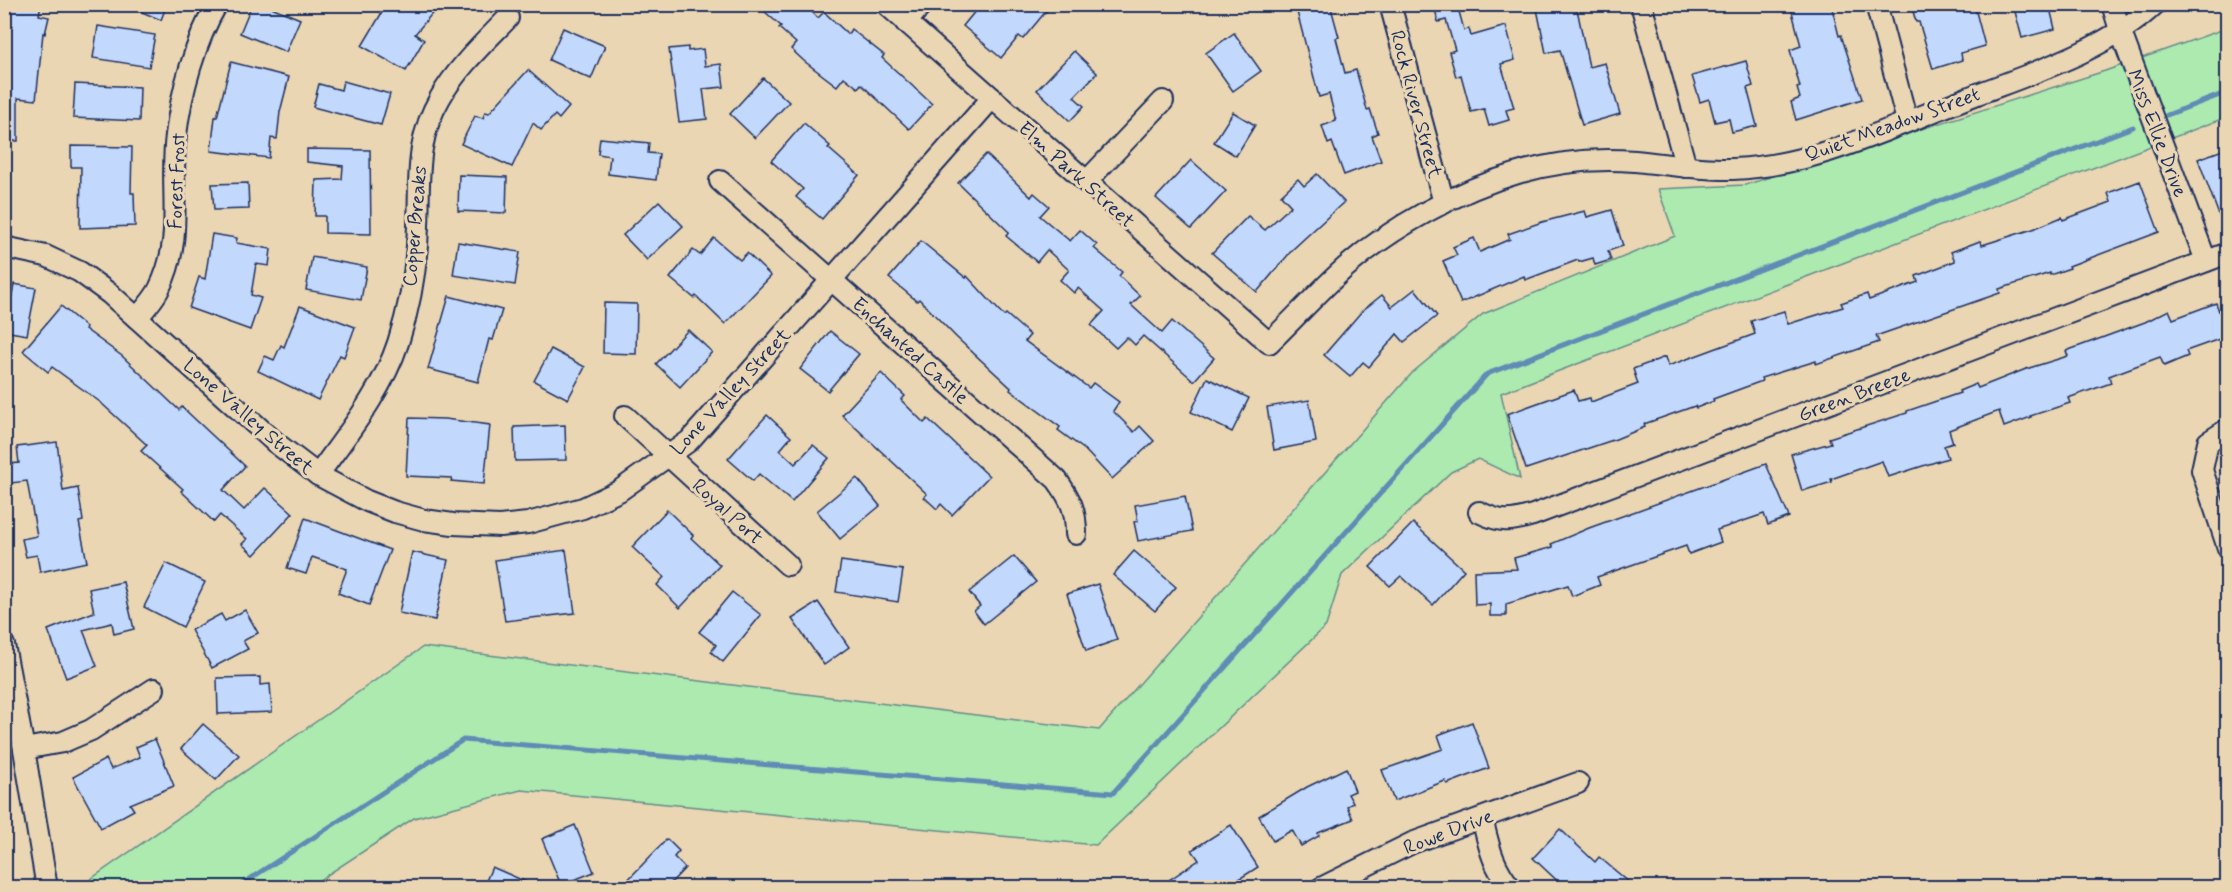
<svg xmlns="http://www.w3.org/2000/svg" width="2232" height="892" font-family="Mynerve,sans-serif">
<style>
.green{fill:#aceab0;stroke:#648c87;stroke-width:1.5}
.lines{fill:none;stroke-linecap:round;stroke-linejoin:round}
.stream{stroke:#618bb5;stroke-width:5}
.building{fill:#c3d8fd;stroke:#1b2f5e;stroke-width:1.5}
.minor-casing{stroke:#1b2f5e;stroke-width:24}
.minor{stroke:#ebd6b4;stroke-width:20}
.labels{text-anchor:middle;stroke-width:6;stroke-linejoin:round;paint-order:stroke}
.street-label{font-size:20px;fill:#1b2f5e;stroke:#ebd6b4}
</style>
<rect width="100%" height="100%" fill="#ebd6b4"/>
<filter id="ink" filterUnits="userSpaceOnUse"><feTurbulence type="fractalNoise" baseFrequency=".0167" numOctaves="2"/><feDisplacementMap in="SourceGraphic" scale="12" xChannelSelector="R" yChannelSelector="G"/><feConvolveMatrix kernelMatrix="1 2 1 2 8 2 1 2 1" color-interpolation-filters="sRGB"/></filter>
<g filter="url(#ink)">
<path class="green" d="M2227 28V117L1501 393 1520 479 1478 459 1451 472 1342 575 1326 626 1096 845 521 790 414 818 309 887 78 888 423 647 1099 730 1413 372 1483 314 1675 236 1658 189 1745 185 2105 71Z"/>
<g class="lines">
<g class="stream">
<path d="M2167 115 2228 92"/>
<path d="M236 888 463 740 1113 793 1487 374 2133 127"/>
</g>
</g>
<g class="building">
<path d="M8 4H41L39 15 49 17 45 34 43 33 36 100 18 98V141H4V20Z"/>
<path d="M123 4H167L161 20Z"/>
<path d="M252 4H264L300 19 286 52 240 33Z"/>
<path d="M387 4H440L415 34 424 40 406 71 362 46Z"/>
<path d="M756 4H804L818 18 824 12 848 34 851 29 884 55 882 58 932 104 909 129 861 84 858 88 844 77 837 86 804 61 791 49 796 43 779 28 781 26Z"/>
<path d="M981 4H1052L1023 39 1019 36 1001 58 963 26Z"/>
<path d="M1295 4H1330L1339 37 1336 38 1345 73 1356 70 1367 110 1370 109 1378 133 1372 136 1381 161 1344 175 1332 142 1328 144 1322 126 1336 121 1329 94 1319 97Z"/>
<path d="M1434 4H1457L1464 30 1469 29 1471 36 1506 26 1515 60 1501 64 1514 108 1506 110 1509 120 1489 126 1484 109 1471 112 1461 75 1456 77 1449 52 1455 50 1446 20 1438 22Z"/>
<path d="M1536 4H1576L1589 67 1605 63 1620 114 1582 125 1560 50 1546 53Z"/>
<path d="M1790 4H1831L1839 36 1841 35 1862 99 1796 120 1791 102 1800 98 1797 88 1800 87 1790 50 1801 46Z"/>
<path d="M1911 4H1974L1985 46 1961 53 1962 60 1933 69 1919 22H1916Z"/>
<path d="M2013 4H2049L2055 29 2022 38Z"/>
<path d="M98 26 155 35 149 67 93 58Z"/>
<path d="M563 28 605 46 591 79 549 60Z"/>
<path d="M1234 33 1261 71 1233 91 1206 53Z"/>
<path d="M688 47V51L703 49 705 66 721 64 724 87 703 89 707 119 679 122 669 49Z"/>
<path d="M1074 51 1097 73 1074 97 1084 106 1070 121 1037 90Z"/>
<path d="M1746 61 1753 86 1747 88 1757 126 1732 132 1729 119 1715 122 1709 99 1700 102 1692 76Z"/>
<path d="M231 62 289 77 280 112 277 139 271 138 269 158 211 151 215 117H217Z"/>
<path d="M528 70 569 107 559 119 555 115 541 130 533 123 512 167 461 144 475 116 483 118 485 112 489 113Z"/>
<path d="M763 78 789 102 755 138 730 114Z"/>
<path d="M343 81 390 94 381 125 313 107 319 84 341 90Z"/>
<path d="M75 84 140 87 139 121 73 118Z"/>
<path d="M1233 112 1255 125 1236 156 1214 142Z"/>
<path d="M804 123 830 146 828 148 859 175 822 219 796 197 803 189 771 161Z"/>
<path d="M600 138 649 143 648 153 659 154 656 180 608 174 610 156 598 154Z"/>
<path d="M71 146 132 147 131 193H134L135 226 80 228 81 167H71Z"/>
<path d="M2228 148V233L2226 234 2198 159Z"/>
<path d="M307 149 370 150 371 234 325 233V216H315L316 180 342 179 343 166 307 162Z"/>
<path d="M986 154 1031 197 1034 193 1049 206 1040 216 1070 241 1080 230 1097 245 1094 248 1122 272 1119 276 1140 296 1131 305 1162 333 1172 321 1214 358 1194 381 1143 336 1135 345 1127 337 1116 348 1091 325 1104 311 1078 288 1074 293 1060 280 1069 270 1047 250 1037 262 1006 236 1009 232 958 183Z"/>
<path d="M1191 160 1226 191 1191 229 1156 198Z"/>
<path d="M1317 174 1344 202 1293 249 1257 292 1212 253 1248 216 1265 230 1291 206 1281 195 1298 179 1304 186Z"/>
<path d="M459 175 507 177 506 213 458 211Z"/>
<path d="M2140 181 2159 232 2069 266 2070 268 2050 275V273L1999 289 2000 293 1876 336 1879 342 1816 364V361L1761 378 1762 381 1713 399 1714 401 1696 408 1695 406 1644 424 1645 427 1616 439 1526 469 1507 414 1574 390 1578 401 1590 398 1591 402 1638 384 1633 369 1665 357 1668 366 1755 334 1751 321 1784 311 1788 324 1843 307 1841 303 1867 294 1869 300 1918 282 1916 276 1955 261 1951 252 1980 241 1982 245 2033 229 2062 217 2063 220 2111 202 2108 193Z"/>
<path d="M248 183 249 209 214 210 212 184Z"/>
<path d="M659 201 683 226 647 260 623 235Z"/>
<path d="M1612 210 1623 246 1608 251 1611 260 1595 265 1593 258 1579 262 1578 260 1525 280 1524 276 1461 303 1443 261 1457 255 1453 247 1474 238 1480 252 1510 239 1508 234 1542 222 1585 211 1587 217Z"/>
<path d="M212 234 237 238 236 243 271 249 269 266 256 264 251 295 261 298 250 330 189 308 199 277 205 279Z"/>
<path d="M714 238 740 260 747 253 771 276 725 324 696 296 694 298 670 278 693 250 700 255Z"/>
<path d="M921 241 966 278 967 276 1004 316 1006 314 1030 335 1025 341 1089 388 1093 383 1119 402 1113 411 1134 432 1140 426 1154 441 1112 479 1085 450 1058 430 1060 427 1010 390 1011 388 956 337 919 299 917 301 889 278Z"/>
<path d="M458 242 520 252 515 285 453 275Z"/>
<path d="M312 257 367 267 361 300 306 290Z"/>
<path d="M14 284 36 288 27 335 4 331V299L11 300Z"/>
<path d="M1415 289 1437 316 1404 342 1397 334 1369 367 1363 362 1350 377 1324 355 1362 311 1382 295 1392 307Z"/>
<path d="M449 296 502 310 493 340 489 339 478 382 428 369Z"/>
<path d="M604 303 637 304 636 354 603 353Z"/>
<path d="M2216 303 2228 336 2186 351 2188 356 2164 366 2160 357 2109 376 2111 383 2068 398 2070 403 2030 416 2031 417 2004 427 1999 411 1949 430 1953 443 1944 446 1948 458 1888 477 1882 461 1831 479 1832 482 1802 491 1791 454 1831 443 1829 438 1907 413V411L1960 393 1959 391 1976 384 1978 388 2026 369 2068 356 2066 351 2145 322 2169 310 2173 319Z"/>
<path d="M61 306 86 327 85 329 122 356 179 410 182 407 245 466 223 490 244 510 265 488 293 513 254 555 242 544 247 539 220 515 214 522 181 491 183 489 141 451 147 445 100 402 52 367 48 372 23 351Z"/>
<path d="M300 306 355 327 344 357 340 355 318 400 258 371 265 356 274 360 281 345 284 347Z"/>
<path d="M688 330 712 352 680 387 656 364Z"/>
<path d="M830 331 859 354 828 391 800 369Z"/>
<path d="M551 349 585 367 568 399 534 381Z"/>
<path d="M881 373 905 396 901 400 924 423 928 419 989 476 952 515 941 504 937 509 924 497 927 494 842 415Z"/>
<path d="M1207 378 1249 398 1232 432 1191 412Z"/>
<path d="M1309 400 1316 442 1274 450 1267 407Z"/>
<path d="M767 415 791 437 780 450 795 464 813 445 829 458 792 502 759 474 753 481 728 459Z"/>
<path d="M409 418 445 419 490 425 484 484 451 481 452 478 406 476Z"/>
<path d="M565 425 566 460 515 461 514 427Z"/>
<path d="M57 442 63 491 78 488 83 521 79 522 87 562 40 572 37 555 26 557 22 539 37 536 27 481 11 483 9 464 19 463 17 447Z"/>
<path d="M1766 464 1789 517 1768 525 1764 514 1717 530 1721 542 1689 554 1686 546 1597 577 1600 585 1572 596 1568 585 1506 604V616H1490V604L1475 605 1474 571 1517 569 1514 558 1553 547 1551 544 1589 528Z"/>
<path d="M857 478 880 506 840 539 817 511Z"/>
<path d="M1185 496 1192 531 1138 541 1134 522 1138 521 1135 505Z"/>
<path d="M667 510 693 535 691 538 720 565 680 608 657 585 664 577 632 547Z"/>
<path d="M305 518 390 550 369 605 338 593 347 569 312 557 306 574 287 568Z"/>
<path d="M1413 523 1464 570 1433 605 1401 576 1390 586 1370 567Z"/>
<path d="M566 550 575 613 505 621 495 560Z"/>
<path d="M1134 551 1176 587 1155 611 1113 575Z"/>
<path d="M412 552 448 560 435 620 399 613Z"/>
<path d="M1014 556 1036 582 984 624 974 611 980 606 969 592Z"/>
<path d="M841 561 903 570 898 602 836 592Z"/>
<path d="M166 563 205 582 183 627 144 607Z"/>
<path d="M123 582 134 629 114 634 112 623 83 630 97 666 66 678 48 630 94 612 89 589Z"/>
<path d="M1098 584 1117 640 1086 651 1067 594Z"/>
<path d="M732 592 761 615 723 662 711 652 716 645 699 632Z"/>
<path d="M818 602 849 647 824 665 792 619Z"/>
<path d="M245 610 258 633 243 641 248 649 212 668 191 630 221 614 225 621Z"/>
<path d="M260 677V685L270 684 272 712 218 714 217 678Z"/>
<path d="M1472 722 1489 768 1447 784 1445 781 1394 801 1382 770 1443 749 1438 735Z"/>
<path d="M203 724 239 755 216 780 181 749Z"/>
<path d="M155 739 174 786 130 804 134 810 101 828 73 777 106 759 111 769 140 757 136 747Z"/>
<path d="M1346 768 1355 791 1348 794 1353 803 1347 806 1353 819 1318 833 1319 836 1301 846 1292 830 1273 841 1259 816 1307 787Z"/>
<path d="M575 825 594 872 561 885 542 839Z"/>
<path d="M1231 825 1258 867 1239 879 1244 888H1216L1211 880 1199 888H1157L1199 860 1192 850Z"/>
<path d="M1560 829 1595 862 1599 857 1636 888H1565L1533 858Z"/>
<path d="M667 839 679 851 674 857 685 868 666 888H620Z"/>
<path d="M492 867 540 888H491L492 884 486 881Z"/>
</g>
<g class="lines">
<defs>
<g id="minor">
<path d="M886 4 1269 343C1295 318 1319 291 1346 267 1392 227 1459 190 1518 173 1555 162 1596 158 1635 161 1667 164 1700 170 1733 169 1814 166 1892 127 1967 98 2029 74 2106 51 2155 4"/>
<path d="M1390 4 1444 203"/>
<path d="M1641 4 1686 167"/>
<path d="M1876 4 1907 121"/>
<path d="M2112 4 2120 30 2206 261"/>
<path d="M906 23 922 4"/>
<path d="M720 181 1057 480C1071 500 1076 510 1076 534"/>
<path d="M1086 182 1163 101"/>
<path d="M4 247 46 256 80 272 110 294 276 443 318 475 367 501 395 512 424 520 453 524 500 526 528 523 583 508 619 491 689 441 992 98"/>
<path d="M137 318C145 309 154 299 159 289 185 237 169 190 176 135 181 93 195 41 217 4"/>
<path d="M625 416 788 565"/>
<path d="M2228 429 2208 442 2202 470 2228 548"/>
<path d="M318 475C347 434 382 392 398 343 410 306 417 265 418 226 420 179 415 141 440 98 457 68 484 43 508 18"/>
<path d="M1479 512C1501 523 1510 522 1533 515L2228 253"/>
<path d="M4 645 24 749 47 888"/>
<path d="M24 749 63 742 91 730 154 689"/>
<path d="M1482 818C1489 846 1492 865 1511 888"/>
<path d="M1321 888 1412 843 1578 783"/>
</g>
</defs>
<use href="#minor" class="minor-casing"/>
<use href="#minor" class="minor"/>
</g>
</g>
<g class="labels">
<g class="street-label">
<text transform="translate(1417 104) rotate(75)" y="7">Rock River Street</text>
<text transform="translate(1892 124) rotate(-20)" y="7">Quiet Meadow Street</text>
<text transform="translate(2158 133) rotate(69)" y="7">Miss Ellie Drive</text>
<text transform="translate(1077 174) rotate(42)" y="7">Elm Park Street</text>
<text transform="translate(176 181) rotate(-88)" y="7">Forest Frost</text>
<text transform="translate(414 226) rotate(-85)" y="7">Copper Breaks</text>
<text transform="translate(911 350) rotate(42)" y="7">Enchanted Castle</text>
<text transform="translate(730 391) rotate(-47)" y="7">Lone Valley Street</text>
<text transform="translate(1854 394) rotate(-21)" y="7">Green Breeze</text>
<text transform="translate(249 416) rotate(41)" y="7">Lone Valley Street</text>
<text transform="translate(728 511) rotate(42)" y="7">Royal Port</text>
<text transform="translate(1448 831) rotate(-21)" y="7">Rowe Drive</text>
</g>
</g>
<rect width="2232" height="892" fill="none" stroke="#ebd6b4" stroke-width="24"/>
<rect x="12" y="12" width="2208" height="868" fill="none" stroke="#1b2f5e" stroke-width="2" filter="url(#ink)"/>
</svg>
